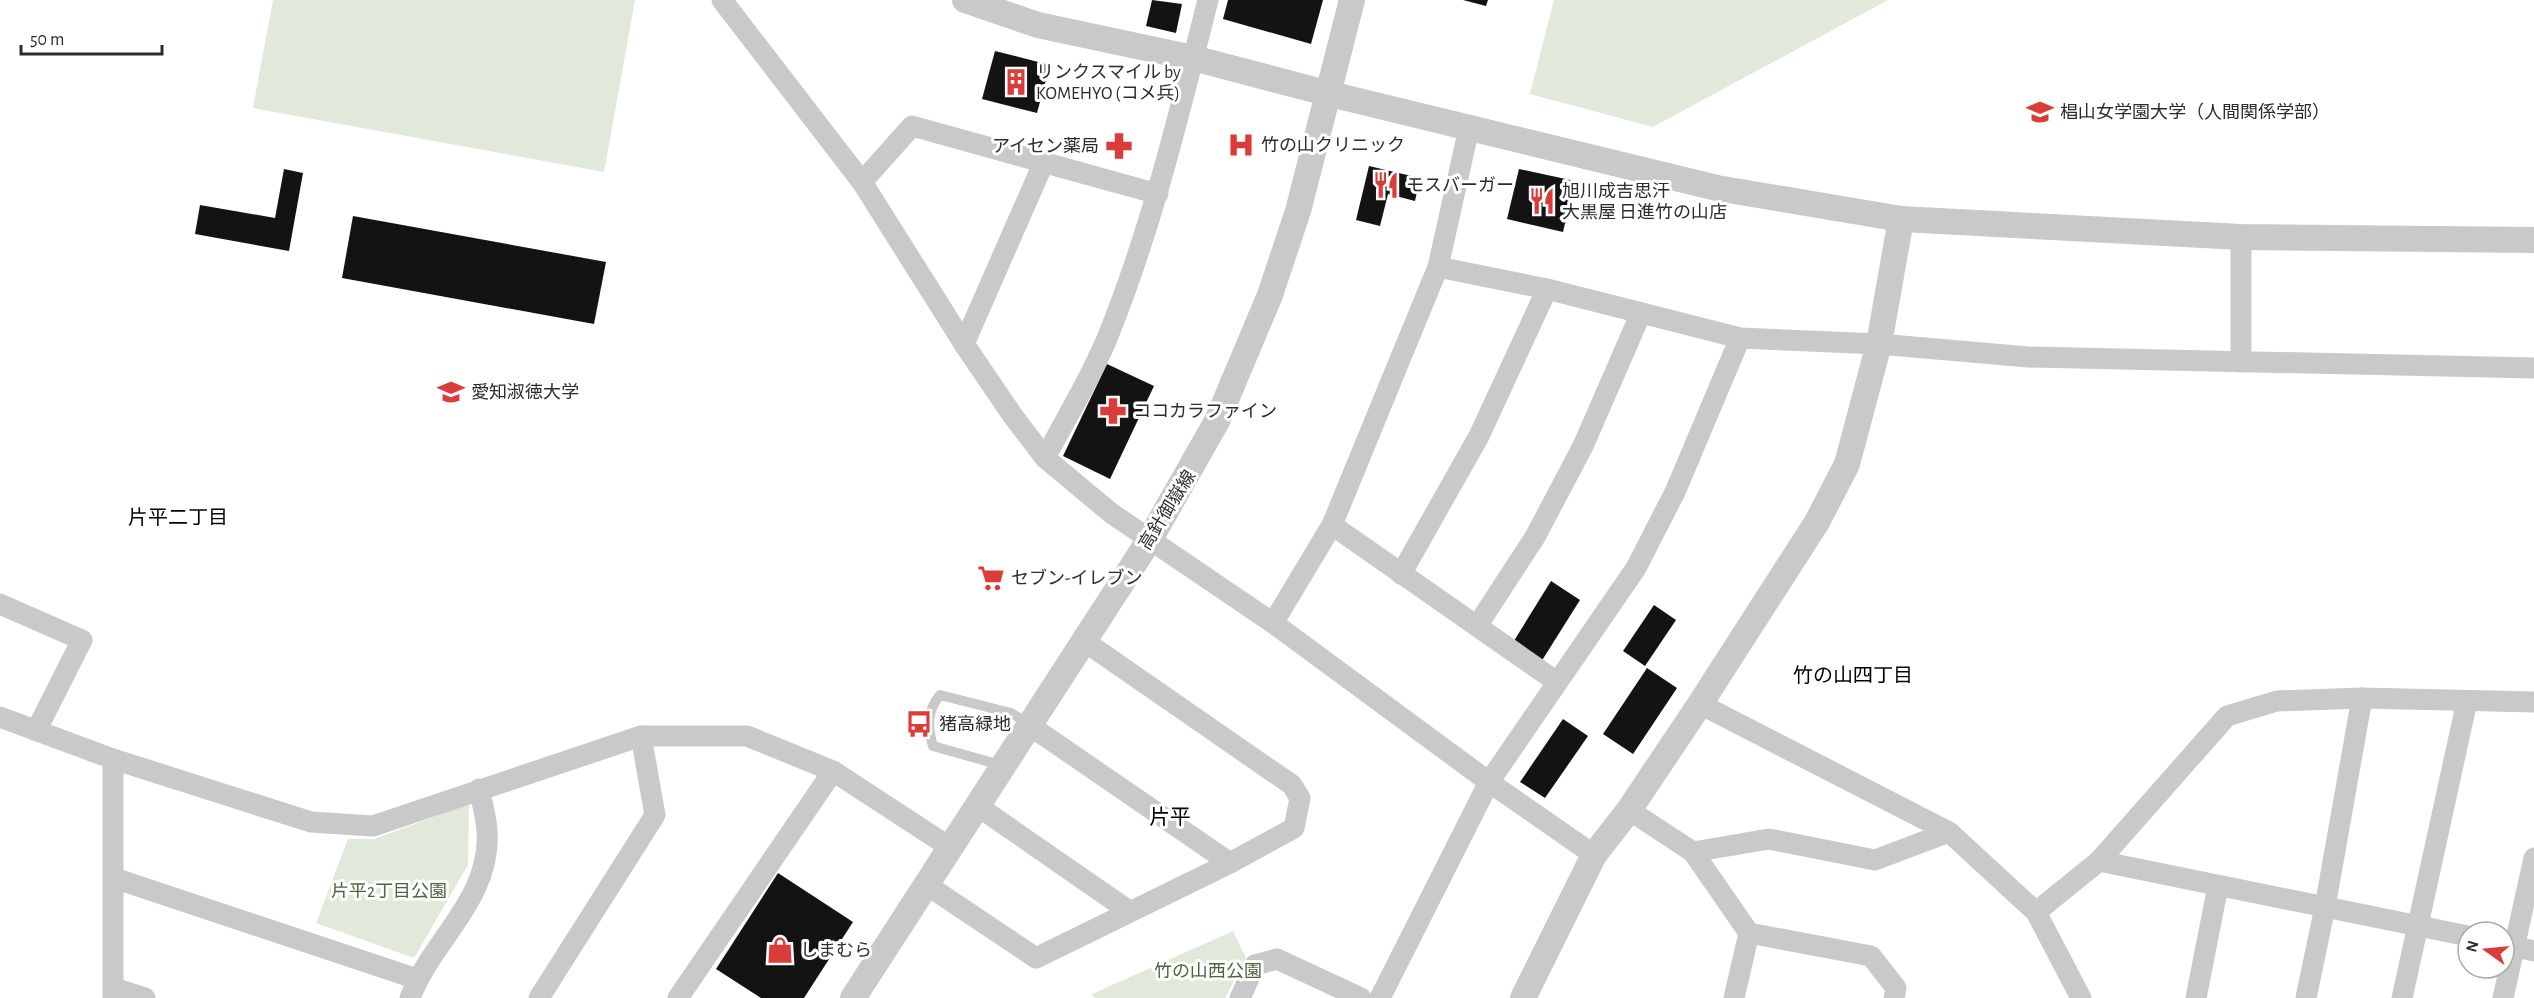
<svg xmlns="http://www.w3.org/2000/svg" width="2534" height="998" font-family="'Alegreya Sans','Noto Sans JP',sans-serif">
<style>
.green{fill:#e1e9db}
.building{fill:#131313}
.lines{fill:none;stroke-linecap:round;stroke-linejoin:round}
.service{stroke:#c9c9c9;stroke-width:10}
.minor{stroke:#c9c9c9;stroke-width:21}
.tertiary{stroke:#c9c9c9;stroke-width:26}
.labels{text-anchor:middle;stroke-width:6;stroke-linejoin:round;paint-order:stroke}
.poi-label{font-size:18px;fill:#2c2c2c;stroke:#fff;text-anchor:start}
.street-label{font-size:18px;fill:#2c2c2c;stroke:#fff}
.park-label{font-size:18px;fill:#4c653d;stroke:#fff}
.neighbourhood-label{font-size:20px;fill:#000;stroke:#fff}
.quarter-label{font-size:21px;fill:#000;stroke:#fff}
</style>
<rect width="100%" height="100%" fill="#fff"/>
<g class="green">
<path d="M273 0H635L604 172 253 108Z"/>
<path d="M1554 0H1888L1653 127 1530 94Z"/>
<path d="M469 804 468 865 414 958 316 923 348 839H374Z"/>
<path d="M1233 931 1246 958 1225 998H1094L1092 994Z"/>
</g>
<g class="building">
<path d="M1152 0 1182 4 1176 33 1146 26Z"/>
<path d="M1228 0H1323L1311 44 1223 19Z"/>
<path d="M1463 0H1488L1486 6Z"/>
<path d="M995 51 1050 65 1037 113 982 99Z"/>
<path d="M1369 166 1420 178 1415 201 1388 194 1380 226 1356 220Z"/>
<path d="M284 169 303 173 289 251 195 234 200 205 275 218Z"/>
<path d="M1519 169 1575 181 1563 232 1507 219Z"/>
<path d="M353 216 606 262 594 324 342 278Z"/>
<path d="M1107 364 1154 386 1110 479 1063 456Z"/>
<path d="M1551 581 1580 600 1541 662 1512 644Z"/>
<path d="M1654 605 1676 620 1645 666 1623 651Z"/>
<path d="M1647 668 1677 688 1633 754 1603 734Z"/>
<path d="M1563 719 1588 736 1545 798 1520 782Z"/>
<path d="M778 873 853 922 804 998H761L716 969Z"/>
</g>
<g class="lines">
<path class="service" d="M1004 766 933 746C927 727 927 710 940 695L1011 713 1029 724"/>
<g class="minor">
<path d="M722 0 862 182 964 344 1013 416 1045 458 1111 513 1273 623 1489 782 1594 855"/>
<path d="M862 182 912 126 1158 194"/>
<path d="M1438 267 1547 289 1740 338 1879 344 2028 357 2534 368"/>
<path d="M964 344 1043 164"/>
<path d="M2241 362V237"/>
<path d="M1045 458C1066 418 1091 378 1108 336 1152 227 1179 114 1208 0"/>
<path d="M1332 525 1557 682"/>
<path d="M1401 574 1479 436 1547 289"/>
<path d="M0 604 82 640 36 731"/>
<path d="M1273 623 1332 525 1438 267 1469 128"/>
<path d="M1477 626 1535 537 1583 446 1641 313"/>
<path d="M1700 704 1949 832 2036 912 2081 998"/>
<path d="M0 717 113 759 311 822 373 826 641 736H747L833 771 951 848"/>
<path d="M1029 725 1230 863"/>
<path d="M979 807 1129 911"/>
<path d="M1629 810 1693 852 1769 839 1875 860 1949 832"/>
<path d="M1693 852 1749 933 1734 998"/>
<path d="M2099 861 2468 936"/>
<path d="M114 878 417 979"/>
<path d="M927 885 1036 958 1230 863 1294 828 1300 798 1292 785 1084 641"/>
<path d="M2036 912 2099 861 2227 716 2277 701 2362 698 2534 702"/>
<path d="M1749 933 1871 956 1896 988 1894 998"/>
<path d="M2504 944 2534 951"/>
<path d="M114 988 145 998"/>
<path d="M113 998V759"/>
<path d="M410 998C432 939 492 899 487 830 486 816 482 802 479 789"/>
<path d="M539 998 655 815 641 736"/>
<path d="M678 998 833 771"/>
<path d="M1240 998 1255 965 1277 959 1361 998"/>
<path d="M1380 998 1489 782 1636 568 1675 492 1740 338"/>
<path d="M2196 998 2218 886"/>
<path d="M2306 998 2325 907 2362 698"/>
<path d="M2402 998 2467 701"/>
<path d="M2503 998 2534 858"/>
</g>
<g class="tertiary">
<path d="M965 0 1038 25 1193 58 1326 93 1717 188 1901 219 2241 237 2534 240"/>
<path d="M853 998 1150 539 1217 421 1270 295 1298 211 1352 0"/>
<path d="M1523 998 1594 855 1629 810 1700 704 1817 522 1847 464 1879 344 1901 219"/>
</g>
</g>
<defs>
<symbol id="building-bare" viewBox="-9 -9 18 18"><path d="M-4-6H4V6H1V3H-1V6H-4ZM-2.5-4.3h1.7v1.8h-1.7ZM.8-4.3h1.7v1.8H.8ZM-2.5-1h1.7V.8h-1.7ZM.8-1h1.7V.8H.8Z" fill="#d93c39" stroke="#fff" stroke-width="2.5" paint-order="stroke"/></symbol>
<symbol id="university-bare" viewBox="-9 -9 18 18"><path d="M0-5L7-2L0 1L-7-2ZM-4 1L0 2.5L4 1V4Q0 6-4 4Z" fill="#d93c39" stroke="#fff" stroke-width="2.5" paint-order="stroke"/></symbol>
<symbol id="hospital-bare" viewBox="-9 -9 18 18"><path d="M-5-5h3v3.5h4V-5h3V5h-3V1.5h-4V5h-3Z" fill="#d93c39" stroke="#fff" stroke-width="2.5" paint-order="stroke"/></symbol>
<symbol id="pharmacy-bare" viewBox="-9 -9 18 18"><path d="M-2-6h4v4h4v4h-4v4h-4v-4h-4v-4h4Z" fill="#d93c39" stroke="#fff" stroke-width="2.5" paint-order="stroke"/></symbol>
<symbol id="restaurant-bare" viewBox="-9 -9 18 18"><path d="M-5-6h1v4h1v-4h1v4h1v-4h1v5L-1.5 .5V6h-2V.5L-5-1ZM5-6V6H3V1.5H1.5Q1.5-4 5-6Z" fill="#d93c39" stroke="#fff" stroke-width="2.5" paint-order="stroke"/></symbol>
<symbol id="supermarket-bare" viewBox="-9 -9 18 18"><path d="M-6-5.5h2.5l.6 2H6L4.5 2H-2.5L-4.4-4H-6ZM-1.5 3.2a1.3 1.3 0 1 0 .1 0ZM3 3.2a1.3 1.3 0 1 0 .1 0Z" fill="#d93c39" stroke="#fff" stroke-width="2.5" paint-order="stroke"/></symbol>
<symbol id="bus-bare" viewBox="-9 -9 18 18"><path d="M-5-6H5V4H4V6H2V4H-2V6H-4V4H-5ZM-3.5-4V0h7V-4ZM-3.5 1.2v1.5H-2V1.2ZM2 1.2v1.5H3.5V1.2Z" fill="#d93c39" stroke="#fff" stroke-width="2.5" paint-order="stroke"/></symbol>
<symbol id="shop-bare" viewBox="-9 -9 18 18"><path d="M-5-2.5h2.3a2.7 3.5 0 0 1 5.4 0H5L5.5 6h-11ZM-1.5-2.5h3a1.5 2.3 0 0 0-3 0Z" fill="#d93c39" stroke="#fff" stroke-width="2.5" paint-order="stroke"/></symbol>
</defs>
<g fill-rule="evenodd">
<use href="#building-bare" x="997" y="63" width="38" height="38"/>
<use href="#university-bare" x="2021" y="93" width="38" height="38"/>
<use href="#hospital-bare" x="1222" y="126" width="38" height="38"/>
<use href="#pharmacy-bare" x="1100" y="127" width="38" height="38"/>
<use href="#restaurant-bare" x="1367" y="166" width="38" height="38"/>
<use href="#restaurant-bare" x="1523" y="182" width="38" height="38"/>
<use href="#university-bare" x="432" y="373" width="38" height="38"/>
<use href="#pharmacy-bare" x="1094" y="392" width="38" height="38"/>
<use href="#supermarket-bare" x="972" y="559" width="38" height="38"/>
<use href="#bus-bare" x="900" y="705" width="38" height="38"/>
<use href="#shop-bare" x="761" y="931" width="38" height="38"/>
</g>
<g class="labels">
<g class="poi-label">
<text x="1036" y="78">リンクスマイル by<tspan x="1036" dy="21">KOMEHYO (コメ兵)</tspan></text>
<text x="2060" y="118">椙山女学園大学（人間関係学部）</text>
<text x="1261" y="151">竹の山クリニック</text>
<text x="1099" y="152" text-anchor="end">アイセン薬局</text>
<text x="1406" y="191">モスバーガー</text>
<text x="1562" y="197">旭川成吉思汗<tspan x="1562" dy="21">大黒屋 日進竹の山店</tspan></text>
<text x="471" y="398">愛知淑徳大学</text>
<text x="1133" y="417">ココカラファイン</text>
<text x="1011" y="584">セブン-イレブン</text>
<text x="939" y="730">猪高緑地</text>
<text x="800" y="956">しまむら</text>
</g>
<g class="street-label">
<text transform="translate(1167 510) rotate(-58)" y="6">高針御嶽線</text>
</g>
<g class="park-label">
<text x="389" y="897">片平2丁目公園</text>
<text x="1208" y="977">竹の山西公園</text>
</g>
<g class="neighbourhood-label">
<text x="178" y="524">片平二丁目</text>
<text x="1853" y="682">竹の山四丁目</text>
</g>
<g class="quarter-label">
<text x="1170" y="824">片平</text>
</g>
</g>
<g transform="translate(2486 950) rotate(285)"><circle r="28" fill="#ffffff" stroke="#ababab" stroke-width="1.5"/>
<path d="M0-4.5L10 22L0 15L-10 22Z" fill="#d93c39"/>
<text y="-9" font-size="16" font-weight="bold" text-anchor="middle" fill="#2c2c2c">N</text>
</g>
<path d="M21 45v9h141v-9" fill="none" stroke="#2c2c2c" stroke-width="3"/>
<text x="30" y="45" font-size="18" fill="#2c2c2c" stroke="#ffffff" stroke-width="4.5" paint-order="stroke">50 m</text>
</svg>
